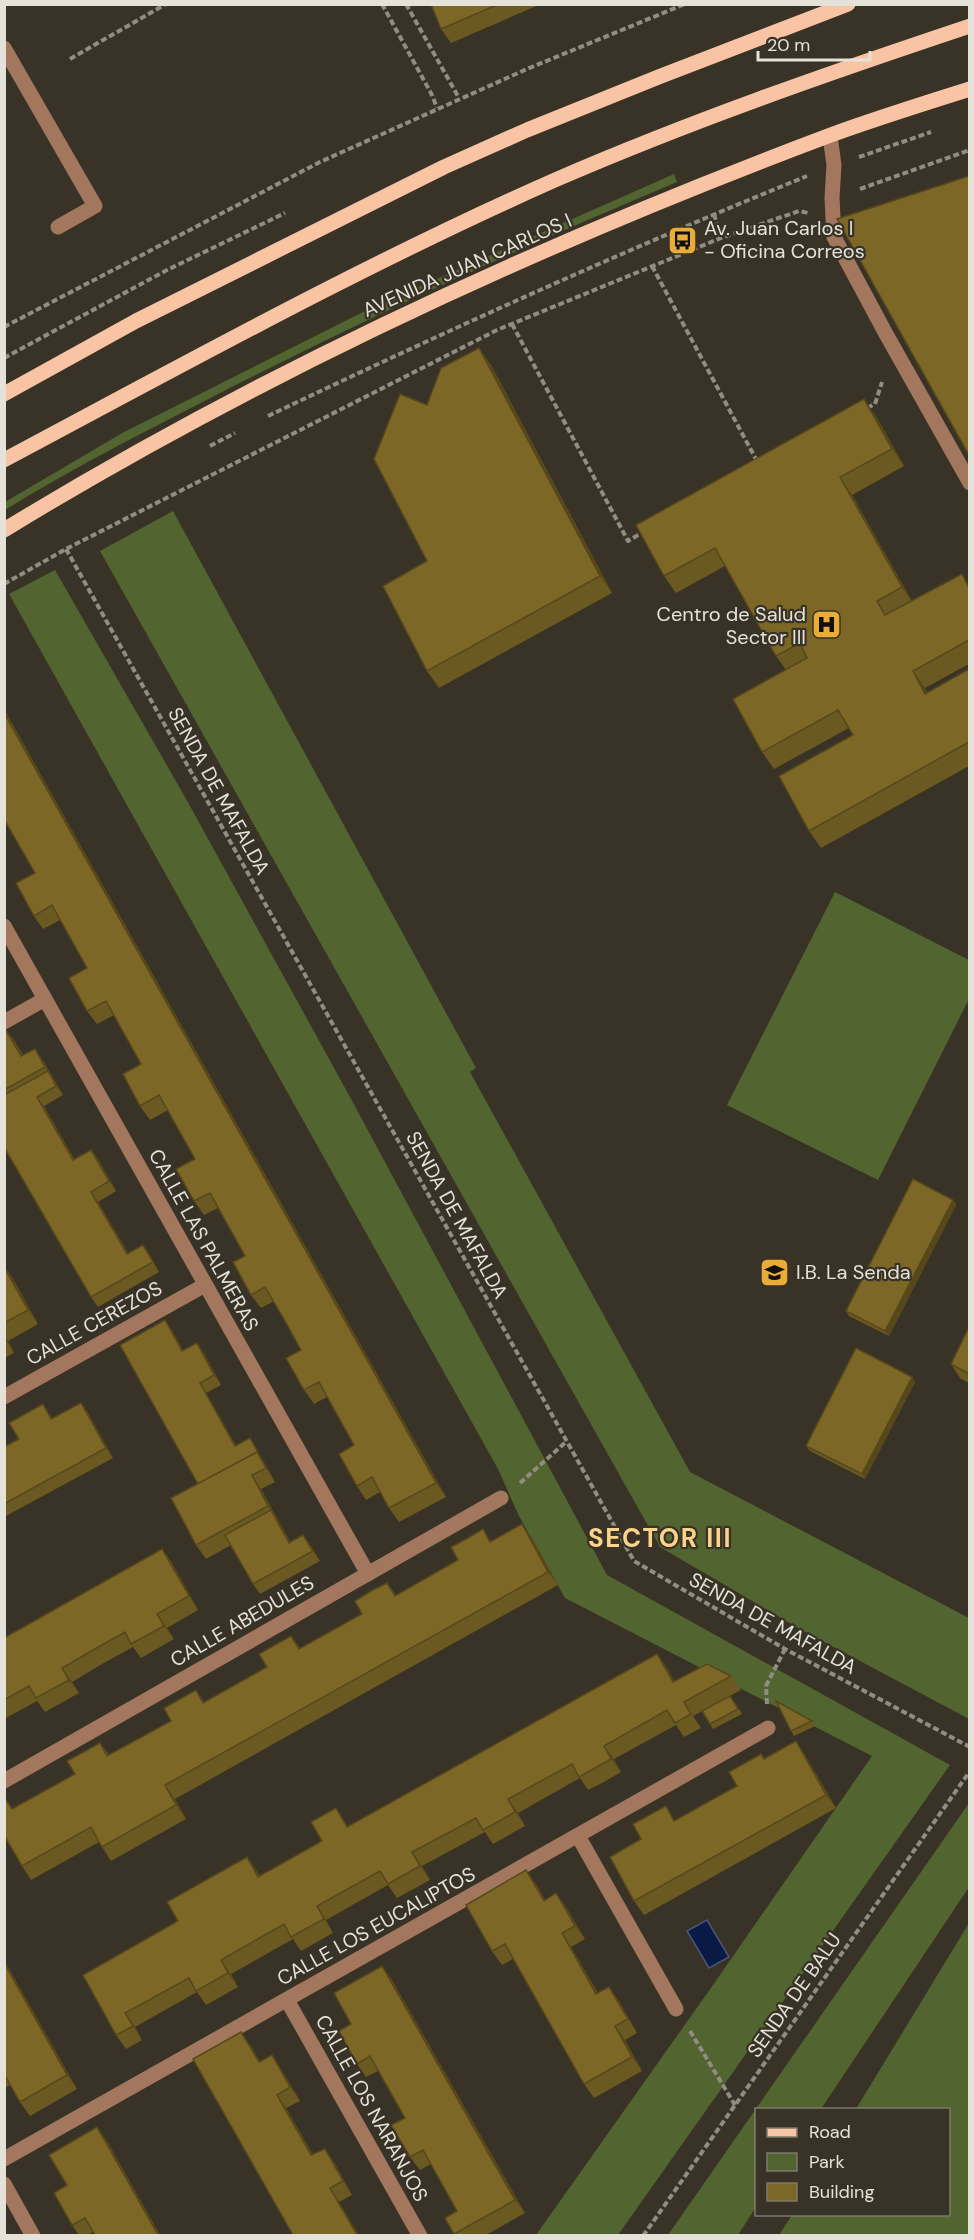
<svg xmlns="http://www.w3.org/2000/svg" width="974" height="2240" font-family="'DM Sans',sans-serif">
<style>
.green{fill:#52642f}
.water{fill:#091a47;stroke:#4b5673;stroke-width:1.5}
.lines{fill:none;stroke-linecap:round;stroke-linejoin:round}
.path{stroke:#918d82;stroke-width:4;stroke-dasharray:6 3;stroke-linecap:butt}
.minor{stroke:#a2775d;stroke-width:15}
.major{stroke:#f8c4a3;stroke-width:15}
.wall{fill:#6b5922}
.shaded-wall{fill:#57481b}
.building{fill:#7c6727;stroke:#57481b;stroke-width:1.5}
.labels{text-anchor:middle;stroke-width:4.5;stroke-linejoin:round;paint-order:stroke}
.poi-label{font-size:20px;fill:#e5e2da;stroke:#383326;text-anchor:start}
.street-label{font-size:20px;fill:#e5e2da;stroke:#383326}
.district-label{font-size:26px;font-weight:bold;letter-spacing:1.5px;fill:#fcd28c;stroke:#383326}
</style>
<rect width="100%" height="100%" fill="#383326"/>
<g class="green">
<path d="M674 174 677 182C524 246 373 315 224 391 150 429 76 466 5 510V502L124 432 369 309Z"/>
<path d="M173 511 476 1068 470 1072 690 1472 969 1618V1719L798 1628 660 1547 100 551Z"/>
<path d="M55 570 185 797 350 1097 607 1575 950 1765 618 2235H536L713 1985 872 1756 565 1598 519 1516 498 1469 9 594Z"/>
<path d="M835 892 969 960V999L878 1180 727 1105Z"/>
<path d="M969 1803V1887L821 2109 756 2110V2207L738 2235H668Z"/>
<path d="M969 1923V2235H779L792 2215 948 2214V2110L856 2109Z"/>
</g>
<path class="water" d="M707 1920 729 1957 709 1968 687 1931Z"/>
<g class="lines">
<g class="path">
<path d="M382 4 432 95 437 108"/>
<path d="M406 4 459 98"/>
<path d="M70 59 166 4"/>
<path d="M859 157 931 132"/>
<path d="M860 189 970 150"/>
<path d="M714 214 721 238"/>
<path d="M652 266 758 463"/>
<path d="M512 324 628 541 643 532"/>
<path d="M4 327 320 162 527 69 685 4"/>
<path d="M4 358 167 270 285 213"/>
<path d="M867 408 875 404 882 382"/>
<path d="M268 416C446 331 625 250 807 176"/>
<path d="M210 446 235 433"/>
<path d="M66 549 634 1561 785 1649 970 1747"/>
<path d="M4 584 66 549 497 330 721 238 799 211 808 213"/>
<path d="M520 1483 567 1441"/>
<path d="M767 1704 766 1686 785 1649"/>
<path d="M690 2031 735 2105"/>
<path d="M643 2236 970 1771"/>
</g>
<g class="minor">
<path d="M4 48 95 206 58 227"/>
<path d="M830 136 834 165 832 198 834 237 886 334 970 483"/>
<path d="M4 926 368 1574"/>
<path d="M4 1022 45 999"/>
<path d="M4 1397 205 1285"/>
<path d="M4 1781 501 1498"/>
<path d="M578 1836 676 2009"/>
<path d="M287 2000 420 2236"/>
<path d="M4 2159 768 1728"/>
<path d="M4 2184 33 2236"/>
</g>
<g class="major">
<path d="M4 394 136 321 444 167 527 130 661 76 848 4"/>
<path d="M4 460C186 363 367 263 555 180 691 121 829 73 970 26"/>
<path d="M4 530C264 371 543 243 828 136 874 119 922 104 970 89"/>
</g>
</g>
<g class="wall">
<path d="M431 4H541L451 43 441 29Z"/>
<path d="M479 348 491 365 612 593 439 688 427 671V405Z"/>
<path d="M876 416 904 466 852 495 912 601 969 585V664L925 688 927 693 969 669V766L821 848 809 831 853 735 849 728 774 769 762 752 786 670 776 656 725 566 676 593 664 576Z"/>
<path d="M4 709 446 1497 399 1522 389 1508 380 1492 366 1500 357 1486 354 1445 327 1397 314 1404 304 1390 301 1350 274 1301 261 1308 251 1295 245 1256 218 1208 204 1215 194 1201 195 1159 168 1110 150 1120 140 1106 141 1064 114 1015 97 1024 87 1011V968L60 920 43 929 34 916 35 873 7 824 4 825Z"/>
<path d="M4 1027 14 1040 23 1055 35 1049 44 1062 63 1095 44 1106 74 1159 91 1150 98 1159 116 1191 98 1202 128 1253 143 1245 159 1272 98 1307 91 1297 4 1147Z"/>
<path d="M953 1200 956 1205 889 1336 849 1316 846 1311Z"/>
<path d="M4 1267 12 1277 38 1324 8 1341 14 1353 4 1358Z"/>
<path d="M969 1327V1383L960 1378 951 1364Z"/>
<path d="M172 1330 183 1351 204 1353 221 1385 206 1393 236 1446 250 1438 256 1448 275 1482 261 1489 290 1542 303 1535 320 1561 260 1594 253 1584 231 1545 206 1559 196 1545 198 1484Z"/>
<path d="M915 1382 865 1479 810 1451 806 1446Z"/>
<path d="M81 1403 88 1413 113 1458 4 1517V1447L19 1439 50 1414 52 1419Z"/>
<path d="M532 1538 558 1585 175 1799 186 1819 111 1861 99 1842 31 1880 22 1866 13 1809 75 1774 100 1743 109 1755 171 1721 196 1690 204 1702 267 1667 291 1636 300 1648 362 1614 387 1583 396 1595 492 1542Z"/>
<path d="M162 1549 172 1563 198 1610 167 1628 174 1639 141 1658 133 1647 102 1664 72 1682 79 1693 45 1712 37 1701 4 1719V1638Z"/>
<path d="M657 1654 667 1668 674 1681 731 1676 741 1690 693 1716 701 1728 684 1737 676 1725 614 1759 621 1772 604 1782 588 1790 580 1778 518 1813 525 1826 493 1844 485 1832 422 1866 430 1880 397 1898 388 1885 326 1920 333 1933 301 1951 293 1939 231 1974 238 1987 206 2005 197 1992 135 2027 142 2040 126 2049 116 2035 83 1975 178 1921 247 1857 260 1876 322 1841 336 1808 348 1827Z"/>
<path d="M734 1701 742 1714 713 1729 710 1724Z"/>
<path d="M812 1721 815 1726 794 1736 791 1731Z"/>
<path d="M796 1741 805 1755 836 1808 644 1915 634 1901 641 1839 737 1786 764 1758Z"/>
<path d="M536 1884 545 1900 556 1893 566 1907 585 1939 571 1947 598 1993 619 2001 637 2033 625 2040 642 2071 594 2098 584 2084 513 1959 502 1965 492 1951Z"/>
<path d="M4 1960 77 2089 30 2116 20 2102 10 2085 4 2088Z"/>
<path d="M382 1966 392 1980 525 2213 486 2235H454L445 2218 457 2211 431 2164 420 2170 410 2157 405 2118 378 2071 366 2077 357 2064 351 2024Z"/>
<path d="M251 2046 260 2062 272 2055 281 2069 300 2101 286 2108 313 2155 334 2162 352 2195 339 2202 193 2059Z"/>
<path d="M107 2141 160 2235H95L93 2232 87 2235H79L72 2225 67 2185Z"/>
</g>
<g class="shaded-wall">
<path d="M479 348 491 365 612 593 600 576Z"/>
<path d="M864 399 876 416 904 466 892 449Z"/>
<path d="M840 477 852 495 914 605 902 587Z"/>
<path d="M913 671 925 688 937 711 925 694Z"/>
<path d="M4 709 446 1497 436 1483 4 713Z"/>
<path d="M4 1027 14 1040 31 1070 21 1056Z"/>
<path d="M35 1049 44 1062 63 1095 56 1086Z"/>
<path d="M37 1097 44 1106 79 1169 73 1160Z"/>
<path d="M91 1150 98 1159 116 1191 109 1181Z"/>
<path d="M91 1192 98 1202 134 1264 127 1254Z"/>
<path d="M953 1200 956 1205 889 1336 885 1331Z"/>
<path d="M143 1245 150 1255 159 1272 153 1262Z"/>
<path d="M4 1267 12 1277 38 1324 28 1310Z"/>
<path d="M165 1320 172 1330 189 1361 182 1351Z"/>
<path d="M4 1336 8 1341 14 1353 5 1339Z"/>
<path d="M197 1343 204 1353 221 1385 214 1375Z"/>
<path d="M912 1377 915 1382 865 1479 862 1474Z"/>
<path d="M200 1383 206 1393 242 1456 235 1446Z"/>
<path d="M81 1403 88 1413 113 1458 106 1448Z"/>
<path d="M257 1452 266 1466 275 1482 266 1468Z"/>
<path d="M252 1475 261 1489 296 1552 289 1543 268 1506Z"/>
<path d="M522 1524 532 1538 558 1585 548 1572Z"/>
<path d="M303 1535 310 1544 320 1561 313 1551Z"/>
<path d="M162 1549 172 1563 198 1610 189 1596Z"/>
<path d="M157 1614 167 1628 174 1639 164 1626Z"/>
<path d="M657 1654 667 1668 683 1696 673 1682Z"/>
<path d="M62 1668 72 1682 79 1693 69 1680Z"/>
<path d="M796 1741 805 1755 836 1808 826 1795Z"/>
<path d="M604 1746 614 1759 621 1772 611 1759Z"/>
<path d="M165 1785 175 1799 186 1819 176 1805Z"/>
<path d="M508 1799 518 1813 525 1826 515 1812Z"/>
<path d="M412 1852 422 1866 430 1880 420 1866Z"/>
<path d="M247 1857 257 1871 268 1891 258 1877Z"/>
<path d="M526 1870 536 1884 553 1915 544 1901Z"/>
<path d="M556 1893 566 1907 585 1939 575 1926Z"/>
<path d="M317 1906 326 1920 333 1933 324 1919Z"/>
<path d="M562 1933 571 1947 606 2008 596 1994Z"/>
<path d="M4 1960 77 2089 67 2075 4 1963Z"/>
<path d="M221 1960 231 1974 238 1987 228 1973Z"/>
<path d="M382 1966 392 1980 525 2213 515 2200Z"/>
<path d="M609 1987 619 2001 637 2033 628 2019Z"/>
<path d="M125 2013 135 2027 142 2040 133 2026Z"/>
<path d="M615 2026 625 2040 642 2071 632 2057Z"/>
<path d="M241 2032 251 2046 268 2076 259 2062Z"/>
<path d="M272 2055 281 2069 300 2101 290 2087Z"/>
<path d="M277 2095 286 2108 321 2169 311 2155Z"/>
<path d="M97 2127 107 2141 160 2235H158Z"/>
<path d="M325 2149 334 2162 352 2195 343 2181Z"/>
<path d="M330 2188 339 2202 359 2235H357Z"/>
</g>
<g class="building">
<path d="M431 4H499L441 29Z"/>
<path d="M969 176V455L837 219Z"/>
<path d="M479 348 600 576 427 671 383 586 427 561 374 459 400 394 427 405 441 368Z"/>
<path d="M864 399 892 449 840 477 902 587 877 601 885 615 962 574 969 588V640L913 671 925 694 969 669V742L809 831 779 776 853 735 838 710 762 752 733 699 807 658 800 643 776 656 715 548 664 576 636 525Z"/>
<path d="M4 713 436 1483 389 1508 372 1477 357 1486 339 1454 354 1445 319 1382 304 1390 286 1358 301 1350 284 1319 265 1287 251 1295 233 1262 245 1256 210 1193 194 1201 176 1169 195 1159 159 1095 140 1106 123 1074 141 1064 106 1001 87 1011 69 978 87 968 52 905 34 916 16 883 35 873 4 819Z"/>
<path d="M4 1027 21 1056 35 1049 45 1067 4 1090Z"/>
<path d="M48 1071 56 1086 37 1097 73 1160 91 1150 109 1181 91 1192 127 1254 143 1245 153 1262 91 1297 4 1147V1095Z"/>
<path d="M913 1179 953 1200 885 1331 846 1311Z"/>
<path d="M4 1267 28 1310 4 1323Z"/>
<path d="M165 1320 182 1351 197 1343 214 1375 200 1383 235 1446 250 1438 260 1456 257 1452 198 1484 120 1345Z"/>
<path d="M969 1327V1374L951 1364Z"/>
<path d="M856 1348 912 1377 862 1474 806 1446Z"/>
<path d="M81 1403 106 1448 4 1504V1447L19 1439 9 1423 43 1404 51 1419Z"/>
<path d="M257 1452 266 1468 252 1475 268 1506 196 1545 171 1498Z"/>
<path d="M271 1510 289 1543 303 1535 313 1551 253 1584 225 1535Z"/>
<path d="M522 1524 548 1572 165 1785 176 1805 102 1847 91 1827 22 1866 4 1835V1797L12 1809 75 1774 67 1761 100 1743 107 1756 171 1721 164 1708 196 1690 203 1703 267 1667 259 1654 291 1636 299 1649 362 1614 355 1601 371 1591 387 1583 395 1596 458 1560 451 1547 468 1538 483 1529 490 1542Z"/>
<path d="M162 1549 189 1596 157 1614 164 1626 131 1644 125 1632 93 1650 62 1668 69 1680 36 1698 29 1686 4 1700V1638Z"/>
<path d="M657 1654 673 1682 707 1664 731 1676 684 1702 691 1714 675 1723 667 1710 604 1746 611 1759 579 1777 572 1764 508 1799 515 1812 483 1830 476 1818 412 1852 420 1866 388 1884 380 1871 317 1906 324 1919 291 1937 284 1924 221 1960 228 1973 196 1991 189 1978 125 2013 133 2026 116 2035 83 1975 178 1921 167 1902 247 1857 258 1877 322 1841 311 1822 336 1808 347 1827Z"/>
<path d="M730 1696 738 1709 710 1724 702 1711Z"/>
<path d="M776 1701 812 1721 791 1731Z"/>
<path d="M796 1741 826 1795 634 1901 610 1857 641 1839 633 1824 666 1806 674 1821 737 1786 729 1772 761 1754 764 1759Z"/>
<path d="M526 1870 544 1901 556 1893 575 1926 562 1933 596 1994 609 1987 628 2019 615 2026 632 2057 584 2084 505 1944 492 1951 466 1905Z"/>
<path d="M4 1963 67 2075 20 2102 4 2074Z"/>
<path d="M382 1966 515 2200 454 2234 445 2218 457 2211 423 2150 410 2157 391 2125 405 2118 370 2056 357 2064 339 2031 351 2024 334 1993Z"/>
<path d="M241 2032 259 2062 272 2055 290 2087 277 2095 311 2155 325 2149 343 2181 330 2188 357 2235H293L193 2059Z"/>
<path d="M97 2127 158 2235H95L85 2218 72 2225 54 2193 67 2185 49 2155Z"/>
</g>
<defs>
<symbol id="bus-square" viewBox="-11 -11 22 22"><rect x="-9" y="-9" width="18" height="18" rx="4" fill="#e8ac37" stroke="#383326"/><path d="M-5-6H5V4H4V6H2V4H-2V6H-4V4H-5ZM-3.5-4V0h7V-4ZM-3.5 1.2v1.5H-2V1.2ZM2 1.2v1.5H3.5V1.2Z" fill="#111"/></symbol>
<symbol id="hospital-square" viewBox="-11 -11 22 22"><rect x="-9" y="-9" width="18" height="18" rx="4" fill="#e8ac37" stroke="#383326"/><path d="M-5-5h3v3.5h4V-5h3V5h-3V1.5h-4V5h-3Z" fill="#111"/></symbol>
<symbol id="university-square" viewBox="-11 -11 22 22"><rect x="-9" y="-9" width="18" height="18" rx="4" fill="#e8ac37" stroke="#383326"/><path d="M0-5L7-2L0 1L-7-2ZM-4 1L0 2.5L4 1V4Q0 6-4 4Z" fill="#111"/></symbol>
</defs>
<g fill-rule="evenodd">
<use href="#bus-square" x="666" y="224" width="33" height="33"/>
<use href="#hospital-square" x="810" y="608" width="33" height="33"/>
<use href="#university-square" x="758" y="1256" width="33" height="33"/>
</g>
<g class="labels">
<g class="poi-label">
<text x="704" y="235">Av. Juan Carlos I<tspan x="704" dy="23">- Oficina Correos</tspan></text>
<text x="806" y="621" text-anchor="end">Centro de Salud<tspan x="806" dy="23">Sector III</tspan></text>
<text x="796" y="1279">I.B. La Senda</text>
</g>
<g class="street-label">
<text transform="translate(467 265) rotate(-24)" y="7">AVENIDA JUAN CARLOS I</text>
<text transform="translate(219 791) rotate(61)" y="7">SENDA DE MAFALDA</text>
<text transform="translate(457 1215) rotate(61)" y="7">SENDA DE MAFALDA</text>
<text transform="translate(204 1240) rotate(61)" y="7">CALLE LAS PALMERAS</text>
<text transform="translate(94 1323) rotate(-29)" y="7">CALLE CEREZOS</text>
<text transform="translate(242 1621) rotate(-30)" y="7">CALLE ABEDULES</text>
<text transform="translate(773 1623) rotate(29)" y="7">SENDA DE MAFALDA</text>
<text transform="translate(376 1926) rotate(-29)" y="7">CALLE LOS EUCALIPTOS</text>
<text transform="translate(794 1995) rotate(-55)" y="7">SENDA DE BALU</text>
<text transform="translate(372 2108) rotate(61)" y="7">CALLE LOS NARANJOS</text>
</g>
<g class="district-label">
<text x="660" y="1547">SECTOR III</text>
</g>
</g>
<rect width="974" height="2240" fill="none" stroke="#e5e2da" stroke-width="12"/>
<rect x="755" y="2108" width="195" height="108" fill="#383326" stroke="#7d796e" stroke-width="1.5"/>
<rect x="767" y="2128" width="30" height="9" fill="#f8c4a3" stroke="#7d796e" stroke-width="1.5"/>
<text x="809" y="2138" font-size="18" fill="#e5e2da">Road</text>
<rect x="767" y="2153" width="30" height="18" fill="#52642f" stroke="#7d796e" stroke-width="1.5"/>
<text x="809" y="2168" font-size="18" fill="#e5e2da">Park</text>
<rect x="767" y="2183" width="30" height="18" fill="#7c6727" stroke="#7d796e" stroke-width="1.5"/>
<text x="809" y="2198" font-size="18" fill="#e5e2da">Building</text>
<path d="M758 51v9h112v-9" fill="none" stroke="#e5e2da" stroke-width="3"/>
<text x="767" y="51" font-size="18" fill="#e5e2da" stroke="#383326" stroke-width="4.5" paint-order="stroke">20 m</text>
</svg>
